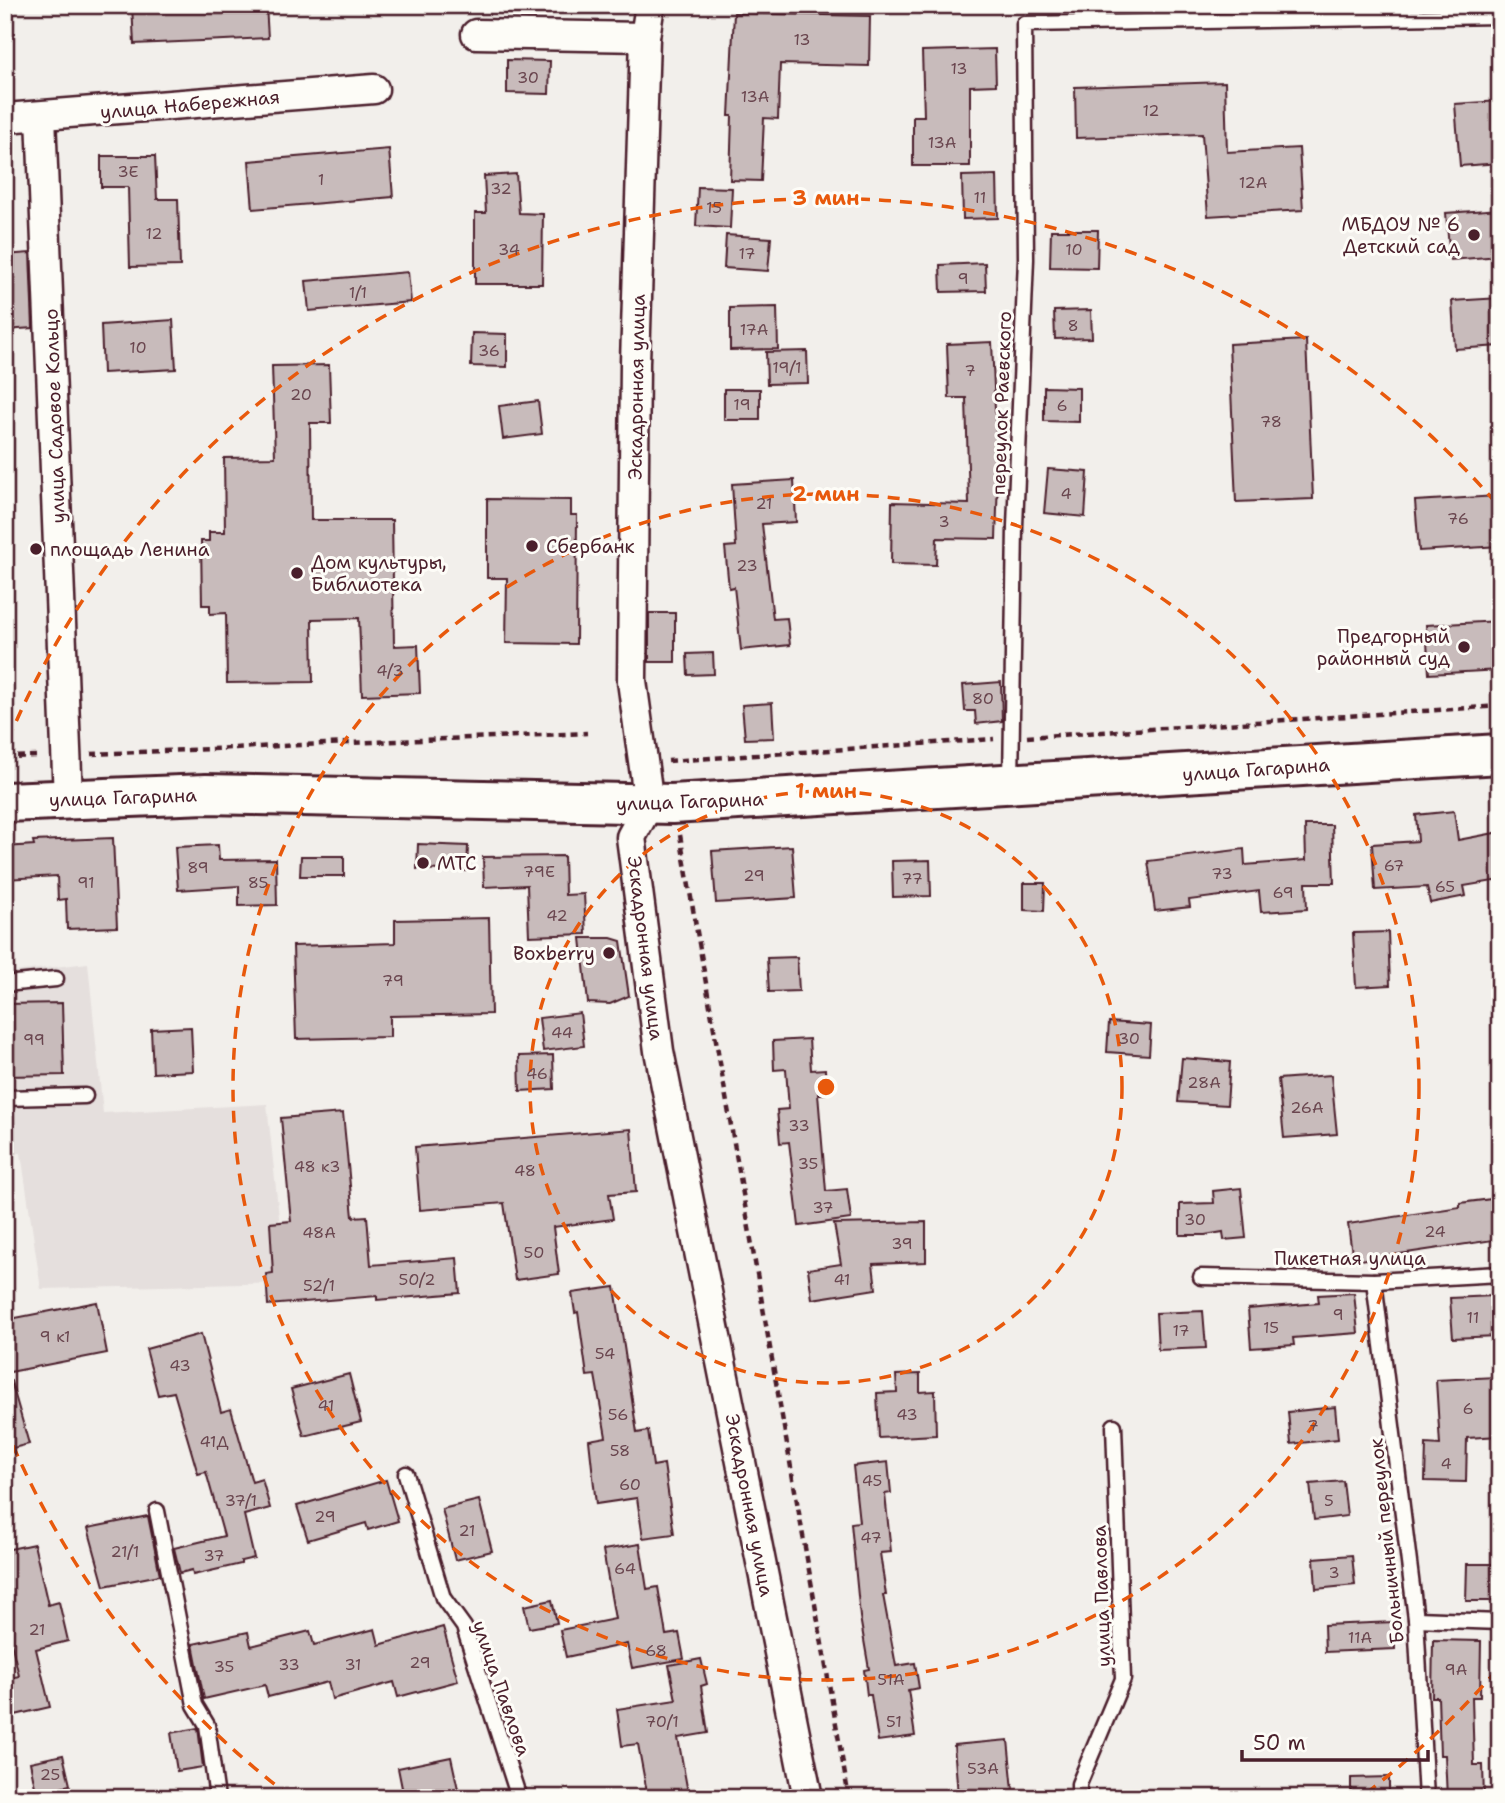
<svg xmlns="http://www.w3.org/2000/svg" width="1505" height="1803" font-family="'Shantell Sans',sans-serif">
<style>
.built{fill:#e5dfdd}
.building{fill:#c8bbbb;stroke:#4a1f2b;stroke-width:2}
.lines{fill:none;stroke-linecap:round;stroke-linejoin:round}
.lane-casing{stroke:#4a1f2b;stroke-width:19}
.street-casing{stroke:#4a1f2b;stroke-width:33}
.secondary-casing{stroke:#4a1f2b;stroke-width:44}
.path{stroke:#4a1f2b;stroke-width:4.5;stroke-dasharray:7 5;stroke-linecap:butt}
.lane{stroke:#fdfcf7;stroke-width:14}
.street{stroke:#fdfcf7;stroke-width:28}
.secondary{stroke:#fdfcf7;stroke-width:38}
.ring{fill:none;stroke:#e8590c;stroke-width:3.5;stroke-dasharray:12 9}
.poi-dot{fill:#4a1f2b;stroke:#fdfcf7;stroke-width:2.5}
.labels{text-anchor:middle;stroke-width:6;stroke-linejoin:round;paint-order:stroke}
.number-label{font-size:16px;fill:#6a464f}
.street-label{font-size:19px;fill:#4a1f2b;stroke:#fdfcf7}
.poi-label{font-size:19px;fill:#4a1f2b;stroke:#fdfcf7;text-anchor:start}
.centre{fill:#e8590c;stroke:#fdfcf7;stroke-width:3.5}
.ring-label{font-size:21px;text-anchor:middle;font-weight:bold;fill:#e8590c;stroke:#fdfcf7;stroke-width:6;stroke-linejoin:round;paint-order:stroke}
</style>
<rect width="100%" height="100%" fill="#f2efeb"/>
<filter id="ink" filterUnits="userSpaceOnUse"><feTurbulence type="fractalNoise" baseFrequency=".0143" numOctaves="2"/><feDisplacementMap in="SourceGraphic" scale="14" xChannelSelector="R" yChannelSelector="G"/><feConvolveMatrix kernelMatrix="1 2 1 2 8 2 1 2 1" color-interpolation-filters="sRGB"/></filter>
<g filter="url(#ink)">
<path class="built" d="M88 963 103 1113 267 1104 286 1283 41 1289 21 1153 5 1155V973Z"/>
<g class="building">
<path d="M132 5H266L268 38 134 44Z"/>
<path d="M734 13 870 16 869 66 780 64 778 119 764 118 761 181 730 180 732 116H729Z"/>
<path d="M995 49 996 85 970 86V166H913V116H924L922 51Z"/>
<path d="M507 60 550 61 549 94 507 93Z"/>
<path d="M1225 82 1227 152 1299 148 1303 210 1208 216 1202 134 1076 138 1075 87Z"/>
<path d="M1500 101V163L1460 166 1455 104Z"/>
<path d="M389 149 393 197 253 209 249 161Z"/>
<path d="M101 156H155L157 199H178L180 266 130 267 128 187H101Z"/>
<path d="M516 174 519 213 543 214 542 284H475V213H486L484 176Z"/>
<path d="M997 175 998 218 963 219 962 176Z"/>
<path d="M698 187 732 188 730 228 696 226Z"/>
<path d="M1500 209V256L1450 260 1446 213Z"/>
<path d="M1051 230H1098L1097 268 1050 267Z"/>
<path d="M726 235 771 238 768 271 724 268Z"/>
<path d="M30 253 33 328 5 330V255Z"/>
<path d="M985 263 986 291 941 292 940 265Z"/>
<path d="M408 272 411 302 309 311 306 281Z"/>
<path d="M1500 298V346L1455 349 1452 301Z"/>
<path d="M777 307 778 349 730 350V308Z"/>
<path d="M1091 310 1092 338 1055 339 1054 311Z"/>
<path d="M173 320 176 369 103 373 101 325Z"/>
<path d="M472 333 507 334V367L471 366Z"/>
<path d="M1306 340 1313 499 1236 502 1229 344Z"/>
<path d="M992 342 998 478 996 539 937 538 936 565 891 564 892 502 969 504 966 398H949L947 344Z"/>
<path d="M807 351 808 383 767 384 766 352Z"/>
<path d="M329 365 331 423H310L311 520H392L394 646 418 645 420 693 362 695 359 618 312 619 313 682 227 683 226 613 210 614V605H202L201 541H209V532H225L224 458 275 457 272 366Z"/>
<path d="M1044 387 1079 388V422L1044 421Z"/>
<rect x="724" y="389" width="36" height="31"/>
<path d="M538 401 542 434 503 439 499 406Z"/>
<path d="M1048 469 1088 472 1085 517 1044 513Z"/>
<path d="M794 480 796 522 762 524 773 619 787 618 790 645 741 650 734 587 729 588 725 547 736 546 732 484Z"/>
<path d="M1497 496 1500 546 1419 551 1415 501Z"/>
<path d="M487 499 571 500V515H577L576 644 506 643 507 578H487Z"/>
<rect x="649" y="613" width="26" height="49"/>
<path d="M1500 621V670L1429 674 1426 625Z"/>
<path d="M713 653 714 674 688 675 687 654Z"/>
<path d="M1001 682 1002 721 976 724 975 711H965L963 685Z"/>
<path d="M772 703 774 738 745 739 742 705Z"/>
<path d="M1454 811 1458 840 1500 832V880L1464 886 1466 896 1430 903 1427 887 1375 890 1372 844 1418 841 1416 815Z"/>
<path d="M1305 825H1332L1334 883H1306L1307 909 1261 912 1259 891 1189 900 1190 907 1155 911 1148 861 1244 849 1245 865 1306 860Z"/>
<path d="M113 838 117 927 67 929 66 899 58 900 57 876 5 879V847L34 845 33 841Z"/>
<path d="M418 844 468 846 467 871 417 869Z"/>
<path d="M218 845 219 860 276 859 277 905 239 906V886L178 890 175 847Z"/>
<path d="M792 846 796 898 716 903 712 851Z"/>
<path d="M301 856H344V876H300Z"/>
<path d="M564 856 565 895 584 894 586 934 529 936 527 885 484 887 483 857Z"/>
<path d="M930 860 931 896 893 897 892 861Z"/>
<path d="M1024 883H1045L1044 911 1024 910Z"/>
<path d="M489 918 491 1014 390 1016V1037L296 1039 293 946 395 943V920Z"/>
<path d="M1388 932 1390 985 1356 987 1353 933Z"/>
<path d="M581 938H611L621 941 629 996 610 1004 588 1003Z"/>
<path d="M797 957 799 991 769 992 767 958Z"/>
<path d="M62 1003 64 1075 5 1076V1004Z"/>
<path d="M580 1013 584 1046 543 1051 539 1018Z"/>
<path d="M1109 1022 1151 1025 1149 1055 1107 1052Z"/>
<path d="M191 1027 193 1071 153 1073 151 1029Z"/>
<path d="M809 1039 811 1070 825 1069 826 1094H818L826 1191 847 1189 851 1219 799 1226 789 1142 780 1143 777 1110 789 1109 786 1069 774 1070 773 1041Z"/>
<path d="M553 1055 554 1089 520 1091 519 1056Z"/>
<path d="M1182 1058 1230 1062 1227 1105 1178 1102Z"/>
<path d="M1331 1075 1337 1134 1284 1138 1278 1079Z"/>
<path d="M343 1113 353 1217 367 1216 371 1265 457 1258 460 1293 377 1300V1296L268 1305 266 1274 273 1273 270 1223 291 1221 281 1118Z"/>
<path d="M631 1129 636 1192 609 1194 613 1219 553 1227 559 1274 515 1280 504 1203 420 1210 415 1147Z"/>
<path d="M1241 1188 1246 1238 1224 1240 1223 1232 1205 1235H1180V1204L1214 1203 1213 1191Z"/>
<path d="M1500 1198V1239L1353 1261 1348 1224 1460 1207V1203Z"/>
<path d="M926 1222V1262L873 1264 876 1289 812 1299 808 1269 841 1264 834 1224Z"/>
<path d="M615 1287 637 1433 648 1431 653 1466 664 1464 674 1534 643 1538 637 1498 596 1504 589 1440 606 1437 595 1375 587 1376 578 1312 575 1313 572 1293Z"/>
<path d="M1354 1293 1358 1333 1293 1338 1294 1345 1251 1348 1248 1309 1319 1303 1318 1295Z"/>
<path d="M1493 1296 1496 1336 1453 1338 1450 1298Z"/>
<path d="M97 1302 107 1353 5 1373V1320Z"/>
<path d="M1203 1311 1206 1348 1158 1350 1156 1313Z"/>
<path d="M201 1334 221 1412 231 1409 252 1482 262 1479 270 1508 244 1515 254 1558 241 1561V1564L193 1575 192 1570 180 1573 174 1548 224 1536 206 1472 198 1474 174 1392 158 1395 146 1349Z"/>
<path d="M349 1374 361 1422 304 1436 291 1389Z"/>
<path d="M920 1374V1392L935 1391 936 1435 879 1438 877 1393 897 1392 896 1375Z"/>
<path d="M1496 1377 1500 1436 1467 1438 1466 1482 1425 1481 1426 1444 1440 1445 1436 1380Z"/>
<path d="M11 1381 29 1444 5 1450V1382Z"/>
<path d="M1335 1407 1338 1439 1291 1444 1288 1412Z"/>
<path d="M888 1462 891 1493 885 1494 891 1552 880 1553 886 1595H883L896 1666 915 1663 919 1688 908 1690 915 1736 878 1741 871 1695H867L864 1670 869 1669 860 1617 851 1523 859 1522 853 1466Z"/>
<path d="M386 1480 398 1521 368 1530 366 1523 308 1540 297 1506Z"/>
<path d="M1343 1481 1347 1516 1314 1520 1310 1484Z"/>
<path d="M479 1500 492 1551 455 1560 442 1509Z"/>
<path d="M148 1516 160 1575 104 1586 88 1528Z"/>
<path d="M34 1544 48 1605 59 1602 68 1641 36 1649 50 1707 15 1715 6 1679 19 1676 5 1616V1550Z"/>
<path d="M640 1544 647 1589 658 1587 666 1635 679 1633 684 1659 632 1668 627 1644 566 1657 560 1630 615 1619 603 1550Z"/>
<path d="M1352 1555 1355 1585 1316 1589 1314 1558Z"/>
<path d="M1467 1564H1500V1601H1466Z"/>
<path d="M552 1600 557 1623 529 1628 524 1606Z"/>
<path d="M1394 1622 1395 1649 1325 1652 1324 1625Z"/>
<path d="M443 1627 458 1681 398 1697 394 1682 332 1699 328 1682 268 1697 265 1685 204 1699 193 1644 248 1632 251 1646 310 1631 314 1645 375 1629 379 1645Z"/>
<path d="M1433 1640 1481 1641 1480 1697H1472L1474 1765H1483L1484 1798H1447L1445 1755H1440L1438 1697H1432Z"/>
<path d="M701 1659 707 1684 701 1686 708 1733 678 1738 689 1798H648L638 1744 622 1746 617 1709 676 1700 669 1665Z"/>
<path d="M198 1728 203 1767 177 1771 171 1733Z"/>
<path d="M1008 1740 1013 1790 958 1795 954 1745Z"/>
<path d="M63 1755 70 1785 36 1792 30 1762Z"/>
<path d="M451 1757 460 1798H404L398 1768Z"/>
<path d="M1389 1777V1798H1351V1778Z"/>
</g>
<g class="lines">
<defs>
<g id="lane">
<path d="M1011 782 1015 526 1026 259 1024 24 1500 16"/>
<path d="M5 984 56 979"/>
<path d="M5 1098 85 1096"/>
<path d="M1201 1277 1374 1281 1500 1274"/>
<path d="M1374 1281 1416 1619 1426 1798"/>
<path d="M406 1474 443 1598 464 1627 519 1798"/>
<path d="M157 1511 195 1705 207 1725 217 1798"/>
<path d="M1416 1619 1500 1622"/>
<path d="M1079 1798V1784L1123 1679 1114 1426"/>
</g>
<g id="street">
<path d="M650 5 645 37 635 363 632 681 649 804 631 837 659 1051 808 1798"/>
<path d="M476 34 645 37"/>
<path d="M41 116 68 799"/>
<path d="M5 118 374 89"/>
</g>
<path id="secondary" d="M5 802 206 794 672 804 1500 754"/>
</defs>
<use href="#lane" class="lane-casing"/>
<use href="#street" class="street-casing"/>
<use href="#secondary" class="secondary-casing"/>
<g class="path">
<path d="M1027 737 1500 706"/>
<path d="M91 754 587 733"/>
<path d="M5 757 40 756"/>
<path d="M668 761 994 739"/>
<path d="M680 835 849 1798"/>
</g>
<use href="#lane" class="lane"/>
<use href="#street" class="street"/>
<use href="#secondary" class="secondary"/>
</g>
</g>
<g class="ring">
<circle cx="826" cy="1087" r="296"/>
<circle cx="826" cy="1087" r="593"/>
<path d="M1497 1670A889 889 0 0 1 1361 1797M291 1797A889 889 0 0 1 8 1434M8 740A889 889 0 0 1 1497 504"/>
</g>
<g class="poi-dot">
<circle cx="1474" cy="235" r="7"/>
<circle cx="532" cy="546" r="7"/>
<circle cx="36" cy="549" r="7"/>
<circle cx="297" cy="573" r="7"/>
<circle cx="1464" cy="647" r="7"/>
<circle cx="423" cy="863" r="7"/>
<circle cx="609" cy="953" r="7"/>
</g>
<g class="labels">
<g class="number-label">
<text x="802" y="45">13</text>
<text x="959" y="74">13</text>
<text x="528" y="83">30</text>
<text x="755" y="102">13А</text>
<text x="1151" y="116">12</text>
<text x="942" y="148">13А</text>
<text x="128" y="177">3Е</text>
<text x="321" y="185">1</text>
<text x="1253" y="188">12А</text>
<text x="501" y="194">32</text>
<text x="980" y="203">11</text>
<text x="714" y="213">15</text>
<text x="154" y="239">12</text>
<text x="509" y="255">34</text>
<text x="1074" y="255">10</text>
<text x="747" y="259">17</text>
<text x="963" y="284">9</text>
<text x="358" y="298">1/1</text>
<text x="1073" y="331">8</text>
<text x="754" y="335">17А</text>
<text x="138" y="353">10</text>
<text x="489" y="356">36</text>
<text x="787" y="373">19/1</text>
<text x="970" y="376">7</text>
<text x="301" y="400">20</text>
<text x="742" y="410">19</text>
<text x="1062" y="411">6</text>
<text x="1271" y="427">78</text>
<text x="1066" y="499">4</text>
<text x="764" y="509">21</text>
<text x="1458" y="524">76</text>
<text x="944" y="527">3</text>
<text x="747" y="571">23</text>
<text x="390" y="676">4/3</text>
<text x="983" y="704">80</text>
<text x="1394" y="871">67</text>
<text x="198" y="873">89</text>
<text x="539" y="877">79Е</text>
<text x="1222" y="879">73</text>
<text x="754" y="881">29</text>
<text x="912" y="884">77</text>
<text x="86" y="888">91</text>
<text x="258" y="888">85</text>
<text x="1445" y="892">65</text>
<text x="1283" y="898">69</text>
<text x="557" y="921">42</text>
<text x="393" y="986">79</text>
<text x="562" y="1038">44</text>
<text x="1129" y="1044">30</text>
<text x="34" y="1045">99</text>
<text x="537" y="1079">46</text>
<text x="1204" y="1088">28А</text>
<text x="1307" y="1113">26А</text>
<text x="799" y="1131">33</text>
<text x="808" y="1169">35</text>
<text x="317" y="1172">48 к3</text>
<text x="525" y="1176">48</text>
<text x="823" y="1213">37</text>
<text x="1195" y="1225">30</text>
<text x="1435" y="1237">24</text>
<text x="319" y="1238">48А</text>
<text x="902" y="1249">39</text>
<text x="534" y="1258">50</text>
<text x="417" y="1285">50/2</text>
<text x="842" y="1285">41</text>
<text x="319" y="1291">52/1</text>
<text x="1338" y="1320">9</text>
<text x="1473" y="1323">11</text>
<text x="1271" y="1333">15</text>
<text x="1181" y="1336">17</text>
<text x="55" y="1342">9 к1</text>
<text x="605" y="1359">54</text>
<text x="180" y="1371">43</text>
<text x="326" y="1411">41</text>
<text x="1468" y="1414">6</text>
<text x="618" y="1420">56</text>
<text x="907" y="1420">43</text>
<text x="1313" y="1431">7</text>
<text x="214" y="1447">41Д</text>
<text x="620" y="1456">58</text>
<text x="1446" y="1469">4</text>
<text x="872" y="1486">45</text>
<text x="630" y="1490">60</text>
<text x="241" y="1506">37/1</text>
<text x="1329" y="1506">5</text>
<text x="325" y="1522">29</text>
<text x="467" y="1536">21</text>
<text x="871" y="1543">47</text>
<text x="125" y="1557">21/1</text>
<text x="214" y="1561">37</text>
<text x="625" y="1574">64</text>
<text x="1334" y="1578">3</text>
<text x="37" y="1635">21</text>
<text x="1360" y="1643">11А</text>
<text x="656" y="1656">68</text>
<text x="420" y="1668">29</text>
<text x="289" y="1670">33</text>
<text x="353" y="1670">31</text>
<text x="224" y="1672">35</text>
<text x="1456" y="1675">9А</text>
<text x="891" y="1685">51А</text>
<text x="662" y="1727">70/1</text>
<text x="894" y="1727">51</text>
<text x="983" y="1774">53А</text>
<text x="50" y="1780">25</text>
</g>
<g class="street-label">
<text transform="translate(190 104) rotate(-5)" y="7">улица Набережная</text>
<text transform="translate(636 387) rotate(-89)" y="7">Эскадронная улица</text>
<text transform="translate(1001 403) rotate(-88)" y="7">переулок Раевского</text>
<text transform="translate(54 416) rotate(-92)" y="7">улица Садовое Кольцо</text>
<text transform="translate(1256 769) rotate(-4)" y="7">улица Гагарина</text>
<text transform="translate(123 797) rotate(-2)" y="7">улица Гагарина</text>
<text transform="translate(690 801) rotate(-2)" y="7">улица Гагарина</text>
<text transform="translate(646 948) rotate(83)" y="7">Эскадронная улица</text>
<text x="1350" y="1265">Пикетная улица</text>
<text transform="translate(750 1505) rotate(79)" y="7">Эскадронная улица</text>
<text transform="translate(1386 1541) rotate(-96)" y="7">Больничный переулок</text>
<text transform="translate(1101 1596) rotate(-92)" y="7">улица Павлова</text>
<text transform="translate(502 1688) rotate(71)" y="7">улица Павлова</text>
</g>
<g class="poi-label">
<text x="1460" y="231" text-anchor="end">МБДОУ № 6<tspan x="1460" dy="22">Детский сад</tspan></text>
<text x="546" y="553">Сбербанк</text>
<text x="50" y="556">площадь Ленина</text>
<text x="311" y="569">Дом культуры,<tspan x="311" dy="22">Библиотека</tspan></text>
<text x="1450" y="643" text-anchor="end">Предгорный<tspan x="1450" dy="22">районный суд</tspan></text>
<text x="437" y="870">МТС</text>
<text x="595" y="960" text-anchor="end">Boxberry</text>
</g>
</g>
<circle cx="826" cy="1087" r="10" class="centre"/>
<g class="ring-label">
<text x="826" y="205">3 мин</text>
<text x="826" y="501">2 мин</text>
<text x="826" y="798">1 мин</text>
</g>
<rect width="1505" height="1803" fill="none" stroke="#fdfcf7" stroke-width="28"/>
<rect x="14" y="14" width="1477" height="1775" fill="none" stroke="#4a1f2b" stroke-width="2.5" filter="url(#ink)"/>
<path d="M1242 1750v10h186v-10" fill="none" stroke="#4a1f2b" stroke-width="3.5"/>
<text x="1253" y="1750" font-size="21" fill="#4a1f2b" stroke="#fdfcf7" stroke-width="5" paint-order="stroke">50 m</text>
</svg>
